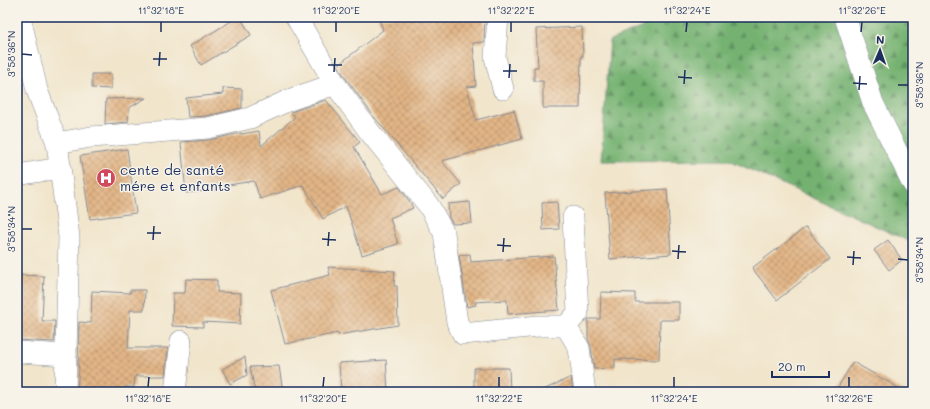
<svg xmlns="http://www.w3.org/2000/svg" width="930" height="409" font-family="Mali,sans-serif">
<style>
.forest{fill:url(#forest-firs);stroke:#487068}
.building{fill:url(#building-cross-hatch)}
.lines{fill:none;stroke-linecap:round;stroke-linejoin:round}
.street-casing{stroke:#868a94;stroke-width:22}
.street{stroke:#fff;stroke-width:21}
.ticks{fill:none;stroke:#1b2f5e;stroke-width:1.5}
.labels{text-anchor:middle;stroke-width:3;stroke-linejoin:round;paint-order:stroke}
.poi-label{font-size:14px;fill:#1b2f5e;stroke:#f7f3e8;text-anchor:start}
.neatline{fill:none;stroke:#1b2f5e;stroke-width:1.5}
.ticks-label{font-size:10px;text-anchor:middle;fill:#1b2f5e}
</style>
<defs>
<pattern id="forest-firs" width="22" height="20" patternUnits="userSpaceOnUse"><rect width="22" height="20" fill="#75b271"/><path d="M5 1l3.5 6h-7zM16 11l3.5 6h-7z" fill="#5f9160"/></pattern>
<pattern id="building-cross-hatch" width="8" height="8" patternUnits="userSpaceOnUse"><rect width="8" height="8" fill="#e3b686"/><path d="M0 0l8 8M0 8l8-8" fill="none" stroke="#b79471"/></pattern>
</defs>
<rect width="100%" height="100%" fill="#f7f3e8"/>
<filter id="ink" filterUnits="userSpaceOnUse"><feTurbulence type="fractalNoise" baseFrequency=".025" numOctaves="2"/><feDisplacementMap in="SourceGraphic" scale="8" xChannelSelector="R" yChannelSelector="G"/><feConvolveMatrix kernelMatrix="1 2 1 2 8 2 1 2 1" color-interpolation-filters="sRGB"/></filter>
<filter id="wash" filterUnits="userSpaceOnUse"><feTurbulence type="fractalNoise" baseFrequency=".012" numOctaves="4" result="noise"/><feDisplacementMap in="SourceGraphic" scale="16" xChannelSelector="R" yChannelSelector="G"/><feGaussianBlur stdDeviation="0.9" result="paint"/><feColorMatrix in="noise" values="0 0 0 0 0 0 0 0 0 0 0 0 0 0 0 0 0 1.4 0 .05"/><feComposite in="paint" operator="in"/></filter>
<g filter="url(#wash)">
<rect width="100%" height="100%" fill="#f1e5cb"/>
<path class="forest" d="M668 17H913V243L729 160 601 161 610 40Z"/>
<g id="blocks">
<g class="building">
<path d="M238 17H240L251 35 201 65 190 46Z"/>
<path d="M378 17H485L484 42 473 43 476 86 467 87 476 120 514 110 522 139 442 161 461 184 443 199 375 118 345 77 338 65 383 30Z"/>
<path d="M582 27 583 56H581L580 108H543V81H534V67H538L536 29Z"/>
<path d="M92 74H111V89L92 88Z"/>
<path d="M223 88 242 89V108L206 116 188 117 186 98 223 94Z"/>
<path d="M146 98 129 108 128 122 105 124 106 99Z"/>
<path d="M326 100 360 142 354 147 382 194 399 187 410 202 413 208 390 218 398 244 362 255 346 206 323 219 303 185 260 199 254 181 215 187V190L186 193 181 142 209 140 241 133V134L259 131 261 146 295 117 291 112Z"/>
<path d="M127 149 136 213 90 219 80 156Z"/>
<path d="M667 189 671 254 610 259 605 193Z"/>
<path d="M470 202 472 223 453 224 449 218 448 204Z"/>
<path d="M557 202 559 229 543 230 542 203Z"/>
<path d="M806 227 830 259 777 300 752 268Z"/>
<path d="M888 240 902 260 889 270 874 250Z"/>
<path d="M470 254 471 262 554 256 559 310 508 314 507 300 475 302 476 305 467 307 459 255Z"/>
<path d="M328 267 395 271 394 286H397L398 325 338 335V333L285 344 271 290 330 275Z"/>
<path d="M17 275 44 276 42 321H55L54 342 17 340Z"/>
<path d="M186 279 217 280V292L241 293 240 324 203 322V327L172 326 173 293H185Z"/>
<path d="M130 290H145L144 310H130L128 348H168L165 376H135L134 387H126V392H77L79 367H78L79 322 91 323 92 291 130 293Z"/>
<path d="M601 292 635 293V302H679V320H660L659 360 615 359V368L594 369 591 346 588 339V319H600Z"/>
<path d="M245 357 247 375 230 384 222 369Z"/>
<path d="M386 360 388 392H341L339 363Z"/>
<path d="M853 362 906 392H835Z"/>
<path d="M279 366 283 392H255L250 367Z"/>
<path d="M474 368H509L510 392H474Z"/>
<path d="M571 377 573 392H539Z"/>
</g>
</g>
</g>
<g filter="url(#ink)">
<use href="#blocks" fill-opacity="0" stroke="#868a94" stroke-width="1"/>
<g class="lines">
<defs>
<g id="street">
<path d="M20 17 37 90 57 143 69 237 65 392"/>
<path d="M296 17 335 84 369 131 429 206 444 233 457 322 463 334 538 326H566L578 313 573 217"/>
<path d="M498 17 495 57 503 89"/>
<path d="M845 17 873 103 913 184"/>
<path d="M57 143 91 137 208 128 250 118 289 100 335 84"/>
<path d="M17 175 60 168"/>
<path d="M566 326 579 348 585 392"/>
<path d="M17 352 66 355"/>
<path d="M175 392 181 341"/>
</g>
</defs>
<use href="#street" class="street-casing"/>
<use href="#street" class="street"/>
</g>
</g>
<path class="ticks" d="M161 32V22M336 32V22M511 32V22M686 32 687 22M861 32 862 22M22 54 32 55M153 59H167M328 65H342M159 66 160 52M503 71H517M334 72 335 58M678 77 692 78M509 78 510 64M853 83 867 84M684 84 685 70M898 85H908M859 90 860 76M22 229H32M147 233H161M322 239 336 240M153 240 154 226M497 245 511 246M328 246 329 232M672 251 686 252M503 252 504 238M847 257 861 258M678 259 679 245M898 259 908 260M853 265 854 251M148 387 149 377M323 387 324 377M499 387V377M674 387V377M849 387V377"/>
<defs>
<symbol id="hospital-disc" viewBox="-11 -11 22 22"><circle r="9.5" fill="#d1495b" stroke="#f7f3e8"/><path d="M-5-5h3v3.5h4V-5h3V5h-3V1.5h-4V5h-3Z" fill="#fff"/></symbol>
</defs>
<g fill-rule="evenodd">
<use href="#hospital-disc" x="95" y="167" width="22" height="22"/>
</g>
<g class="labels">
<g class="poi-label">
<text x="120" y="175">cente de santé<tspan x="120" dy="16">mére et enfants</tspan></text>
</g>
</g>
<rect width="930" height="409" fill="none" stroke="#f7f3e8" stroke-width="44"/>
<g transform="translate(880 50) rotate(2)" stroke="#f7f3e8" stroke-width="3" paint-order="stroke">
<path d="M0-3L7 15L0 10L-7 15Z" fill="#1b2f5e"/>
<text y="-6" font-size="11" font-weight="bold" text-anchor="middle" fill="#1b2f5e">N</text>
</g>
<path d="M772 371v6h57v-6" fill="none" stroke="#1b2f5e" stroke-width="2"/>
<text x="778" y="371" font-size="12" fill="#1b2f5e" stroke="#f7f3e8" stroke-width="3" paint-order="stroke">20 m</text>
<rect x="22" y="22" width="886" height="365" class="neatline"/>
<g class="ticks-label">
<text x="161" y="14">11°32'18"E</text>
<text x="336" y="14">11°32'20"E</text>
<text x="511" y="14">11°32'22"E</text>
<text x="687" y="14">11°32'24"E</text>
<text x="862" y="14">11°32'26"E</text>
<text transform="translate(11 54) rotate(-90)" y="4">3°58'36"N</text>
<text transform="translate(919 85) rotate(-90)" y="4">3°58'36"N</text>
<text transform="translate(11 229) rotate(-90)" y="4">3°58'34"N</text>
<text transform="translate(919 260) rotate(-90)" y="4">3°58'34"N</text>
<text x="148" y="402">11°32'18"E</text>
<text x="323" y="402">11°32'20"E</text>
<text x="499" y="402">11°32'22"E</text>
<text x="674" y="402">11°32'24"E</text>
<text x="849" y="402">11°32'26"E</text>
</g>
</svg>
